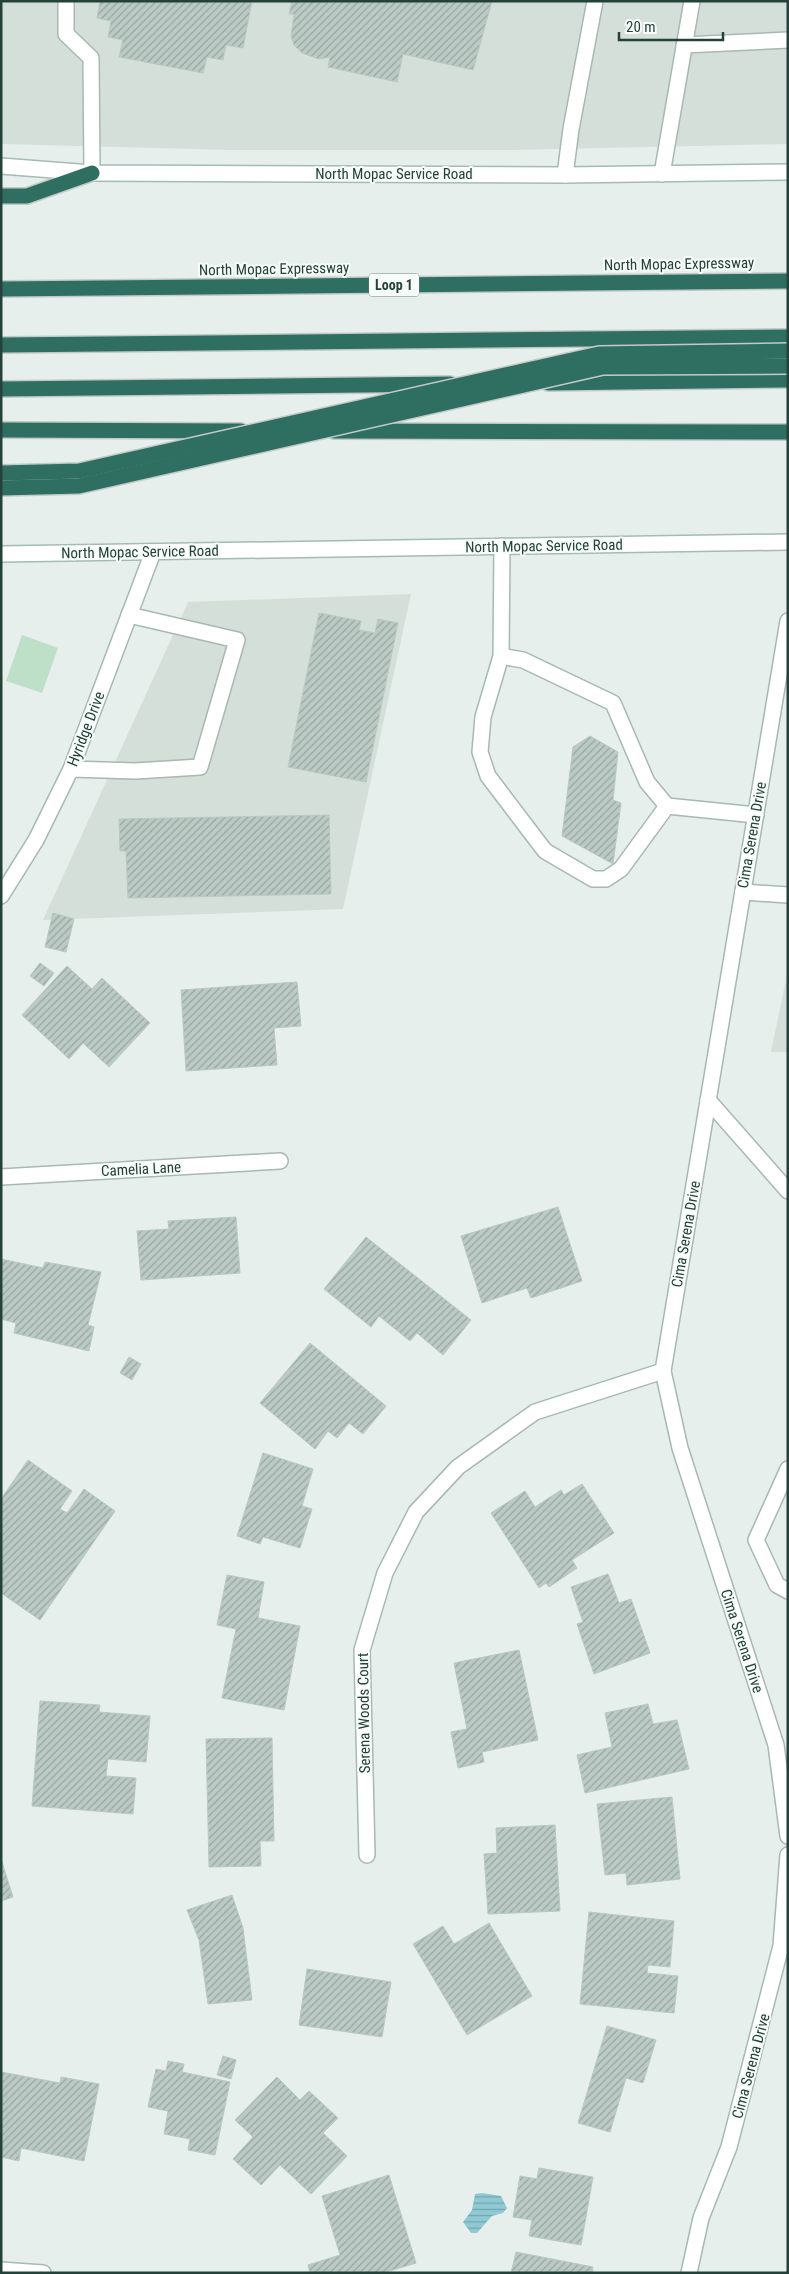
<svg xmlns="http://www.w3.org/2000/svg" width="789" height="2274" font-family="'Roboto Condensed',sans-serif">
<style>
.built{fill:#d4dfda}
.park{fill:#bfe0c8}
.water{fill:url(#water-rules)}
.building{fill:url(#building-hatch);stroke:#b8c9c2}
.lines{fill:none;stroke-linecap:round;stroke-linejoin:round}
.service-casing{stroke:#a8b8b2;stroke-width:18}
.minor-casing{stroke:#a8b8b2;stroke-width:18}
.secondary-casing{stroke:#a4bbb3;stroke-width:18}
.motorway-casing{stroke:#c2cac8;stroke-width:18}
.service{stroke:#fff;stroke-width:15}
.minor{stroke:#fff;stroke-width:15}
.secondary{stroke:#fff;stroke-width:15}
.motorway{stroke:#2f6f62;stroke-width:15}
.motorway-bridge-casing{stroke:#c2cac8;stroke-width:18;stroke-linecap:butt}
.motorway-bridge{stroke:#2f6f62;stroke-width:15}
.labels{text-anchor:middle;stroke-width:4;stroke-linejoin:round;paint-order:stroke}
.shield{fill:#f7fbf9;stroke:#637a73;stroke-width:1}
.shield-label{font-size:14px;font-weight:bold;fill:#24423a}
.street-label{font-size:15px;fill:#24423a;stroke:#f7fbf9}
</style>
<defs>
<pattern id="water-rules" width="6" height="5" patternUnits="userSpaceOnUse" patternTransform="scale(1.25)"><rect width="6" height="5" fill="#8ec9d4"/><path d="M0 2.5h6" fill="none" stroke="#74a5ad"/></pattern>
<pattern id="building-hatch" width="6" height="6" patternUnits="userSpaceOnUse" patternTransform="scale(1.25)"><rect width="6" height="6" fill="#bbcac4"/><path d="M-1 1l2-2M0 6l6-6M5 7l2-2" fill="none" stroke="#98a6a0"/></pattern>
</defs>
<rect width="100%" height="100%" fill="#e6efeb"/>
<g class="built">
<path d="M1 1H788V144L510 150H231L1 144Z"/>
<path d="M411 594 343 909 43 920 188 602Z"/>
<path d="M788 970V1052H771Z"/>
</g>
<path class="park" d="M22 635 58 648 42 693 6 681Z"/>
<path class="water" d="M482 2193 501 2196 507 2208 503 2213 492 2216 477 2233H471L463 2222 472 2210 475 2194Z"/>
<g class="building">
<path d="M100 1H252L243 48 226 45 223 60 207 57 203 73 119 57 123 40 108 37 111 21 97 18Z"/>
<path d="M292 1H492L473 70 403 54 397 82 328 67 330 57 319 59 302 53 294 45 291 36 294 14H289Z"/>
<path d="M319 613 361 621 359 630 375 633 378 619 398 623 366 782 288 767Z"/>
<path d="M590 736 618 752 613 800 621 803 613 864 562 836 573 747Z"/>
<path d="M329 815 331 894 128 898 126 851H120L119 819Z"/>
<path d="M53 913 74 919 66 952 45 947Z"/>
<path d="M40 963 54 973 44 986 30 976Z"/>
<path d="M67 966 92 989 102 978 150 1023 109 1067 83 1043 69 1059 22 1015Z"/>
<path d="M297 982 301 1026 274 1028 277 1065 186 1071 181 990Z"/>
<path d="M558 1207 582 1281 531 1298 527 1288 482 1303 461 1236Z"/>
<path d="M236 1217 240 1273 141 1280 137 1231 169 1229 168 1221Z"/>
<path d="M366 1237 471 1320 443 1355 417 1333 410 1341 379 1316 371 1327 324 1289Z"/>
<path d="M1 1259 43 1268 45 1262 101 1272 88 1325 94 1327 89 1351 14 1333 16 1323 1 1319 3 1314 1 1313Z"/>
<path d="M310 1343 386 1406 363 1434 349 1423 337 1438 328 1431 315 1449 260 1403Z"/>
<path d="M129 1357 141 1364 132 1380 120 1373Z"/>
<path d="M263 1453 313 1469 302 1506 312 1509 300 1548 263 1537 260 1544 237 1536Z"/>
<path d="M28 1460 72 1491 60 1509 67 1513 84 1489 115 1511 40 1620 1 1593V1499Z"/>
<path d="M582 1484 614 1533 572 1560 577 1568 549 1587 546 1583 539 1588 491 1513 525 1491 535 1507 561 1490 564 1495Z"/>
<path d="M608 1574 619 1603 631 1599 650 1653 594 1674 577 1624 583 1622 571 1587Z"/>
<path d="M227 1575 264 1582 258 1618 300 1626 284 1710 222 1698 236 1629 217 1625Z"/>
<path d="M519 1650 538 1740 482 1752 484 1762 458 1768 451 1732 467 1729 454 1663Z"/>
<path d="M40 1701 100 1705 99 1712 150 1716 146 1762 108 1759 106 1776 136 1778 133 1814 32 1806Z"/>
<path d="M648 1704 653 1724 677 1720 689 1769 585 1793 577 1755 612 1747 605 1713Z"/>
<path d="M272 1738 274 1841H260L261 1866 209 1867 206 1739Z"/>
<path d="M672 1797 680 1879 627 1885 626 1873 605 1875 597 1804Z"/>
<path d="M555 1825 560 1911 488 1914 484 1854 497 1853 496 1828Z"/>
<path d="M1 1859 13 1897 1 1901Z"/>
<path d="M232 1895 243 1928 252 2000 208 2004 199 1940 187 1910Z"/>
<path d="M589 1912 674 1921 670 1967 648 1965 647 1973 678 1976 674 2013 580 2004Z"/>
<path d="M489 1923 532 1996 467 2035 413 1944 443 1926 454 1944Z"/>
<path d="M307 1969 391 1982 382 2037 299 2025Z"/>
<path d="M607 2026 656 2040 643 2083 626 2078 610 2132 578 2123Z"/>
<path d="M223 2056 236 2060 231 2079 217 2075Z"/>
<path d="M168 2061 184 2064 182 2072 230 2082 215 2155 188 2150 190 2139 164 2134 168 2111 148 2107 156 2069 166 2071Z"/>
<path d="M1 2072 60 2083 61 2077 99 2084 84 2161 21 2148 19 2161 1 2157Z"/>
<path d="M277 2077 300 2100 309 2091 338 2118 323 2133 347 2156 311 2194 280 2165 261 2185 233 2159 253 2137 235 2120Z"/>
<path d="M539 2168 593 2177 581 2245 529 2236 532 2220 513 2217 520 2176 537 2179Z"/>
<path d="M389 2175 416 2263 383 2273H310L308 2265 340 2255 322 2196Z"/>
<path d="M516 2252 593 2267 592 2273H511Z"/>
</g>
<g class="lines">
<defs>
<g id="service">
<path d="M66 1V34L91 58 92 173"/>
<path d="M684 45 788 40"/>
<path d="M662 174 692 1"/>
<path d="M565 175 571 129 595 1"/>
<path d="M501 656 523 660 613 703 647 782 667 806 621 869 606 879H593L545 851 488 776 480 752 483 717 501 656 502 546"/>
<path d="M71 769 135 771 200 767 237 640 129 615"/>
<path d="M667 806 756 815"/>
<path d="M743 892 788 895"/>
<path d="M708 1100 788 1191"/>
<path d="M788 1469 756 1540 777 1585 788 1591"/>
</g>
<g id="minor">
<path d="M788 621 663 1371 680 1448 776 1745 788 1836"/>
<path d="M1 896 36 840 71 769 153 552"/>
<path d="M1 1177 280 1161"/>
<path d="M367 1855 362 1650 385 1573 416 1512 458 1467 535 1412 663 1371"/>
<path d="M1 2270 43 2273"/>
<path d="M689 2273 701 2218 729 2147 781 1946 788 1855"/>
</g>
<g id="secondary">
<path d="M1 166 92 173 565 175 788 172"/>
<path d="M1 554 788 542"/>
</g>
<g id="motorway">
<path d="M1 196H27L92 173"/>
<path d="M1 289 788 281"/>
<path d="M1 345 788 337"/>
<path d="M548 383 788 380"/>
<path d="M1 389 450 384"/>
<path d="M1 430 241 431"/>
<path d="M334 431 788 432"/>
</g>
</defs>
<use href="#service" class="service-casing"/>
<use href="#minor" class="minor-casing"/>
<use href="#secondary" class="secondary-casing"/>
<use href="#motorway" class="motorway-casing"/>
<use href="#service" class="service"/>
<use href="#minor" class="minor"/>
<use href="#secondary" class="secondary"/>
<use href="#motorway" class="motorway"/>
<defs>
<g id="motorway-bridge">
<path d="M1 473 79 471 599 354 788 351"/>
<path d="M1 488 79 486 603 367 788 366"/>
</g>
</defs>
<use href="#motorway-bridge" class="motorway-bridge-casing"/>
<use href="#motorway-bridge" class="motorway-bridge"/>
</g>
<g class="labels">
<rect class="shield" x="369" y="273.5" width="50" height="23" rx="4"/>
<g class="shield-label">
<text x="394" y="290">Loop 1</text>
</g>
<g class="street-label">
<text x="394" y="179">North Mopac Service Road</text>
<text transform="translate(679 264) rotate(-1)" y="5">North Mopac Expressway</text>
<text transform="translate(274 269) rotate(-1)" y="5">North Mopac Expressway</text>
<text transform="translate(544 546) rotate(-1)" y="5">North Mopac Service Road</text>
<text transform="translate(140 552) rotate(-1)" y="5">North Mopac Service Road</text>
<text transform="translate(86 729) rotate(-69)" y="5">Hyridge Drive</text>
<text transform="translate(752 835) rotate(-80)" y="5">Cima Serena Drive</text>
<text transform="translate(141 1169) rotate(-3)" y="5">Camelia Lane</text>
<text transform="translate(686 1234) rotate(-80)" y="5">Cima Serena Drive</text>
<text transform="translate(742 1641) rotate(72)" y="5">Cima Serena Drive</text>
<text transform="translate(364 1713) rotate(-91)" y="5">Serena Woods Court</text>
<text transform="translate(751 2066) rotate(-75)" y="5">Cima Serena Drive</text>
</g>
</g>
<rect width="789" height="2274" fill="none" stroke="#24423a" stroke-width="5"/>
<path d="M619 32v8h104v-8" fill="none" stroke="#24423a" stroke-width="2.5"/>
<text x="626" y="32" font-size="15" fill="#24423a" stroke="#f7fbf9" stroke-width="4" paint-order="stroke">20 m</text>
</svg>
